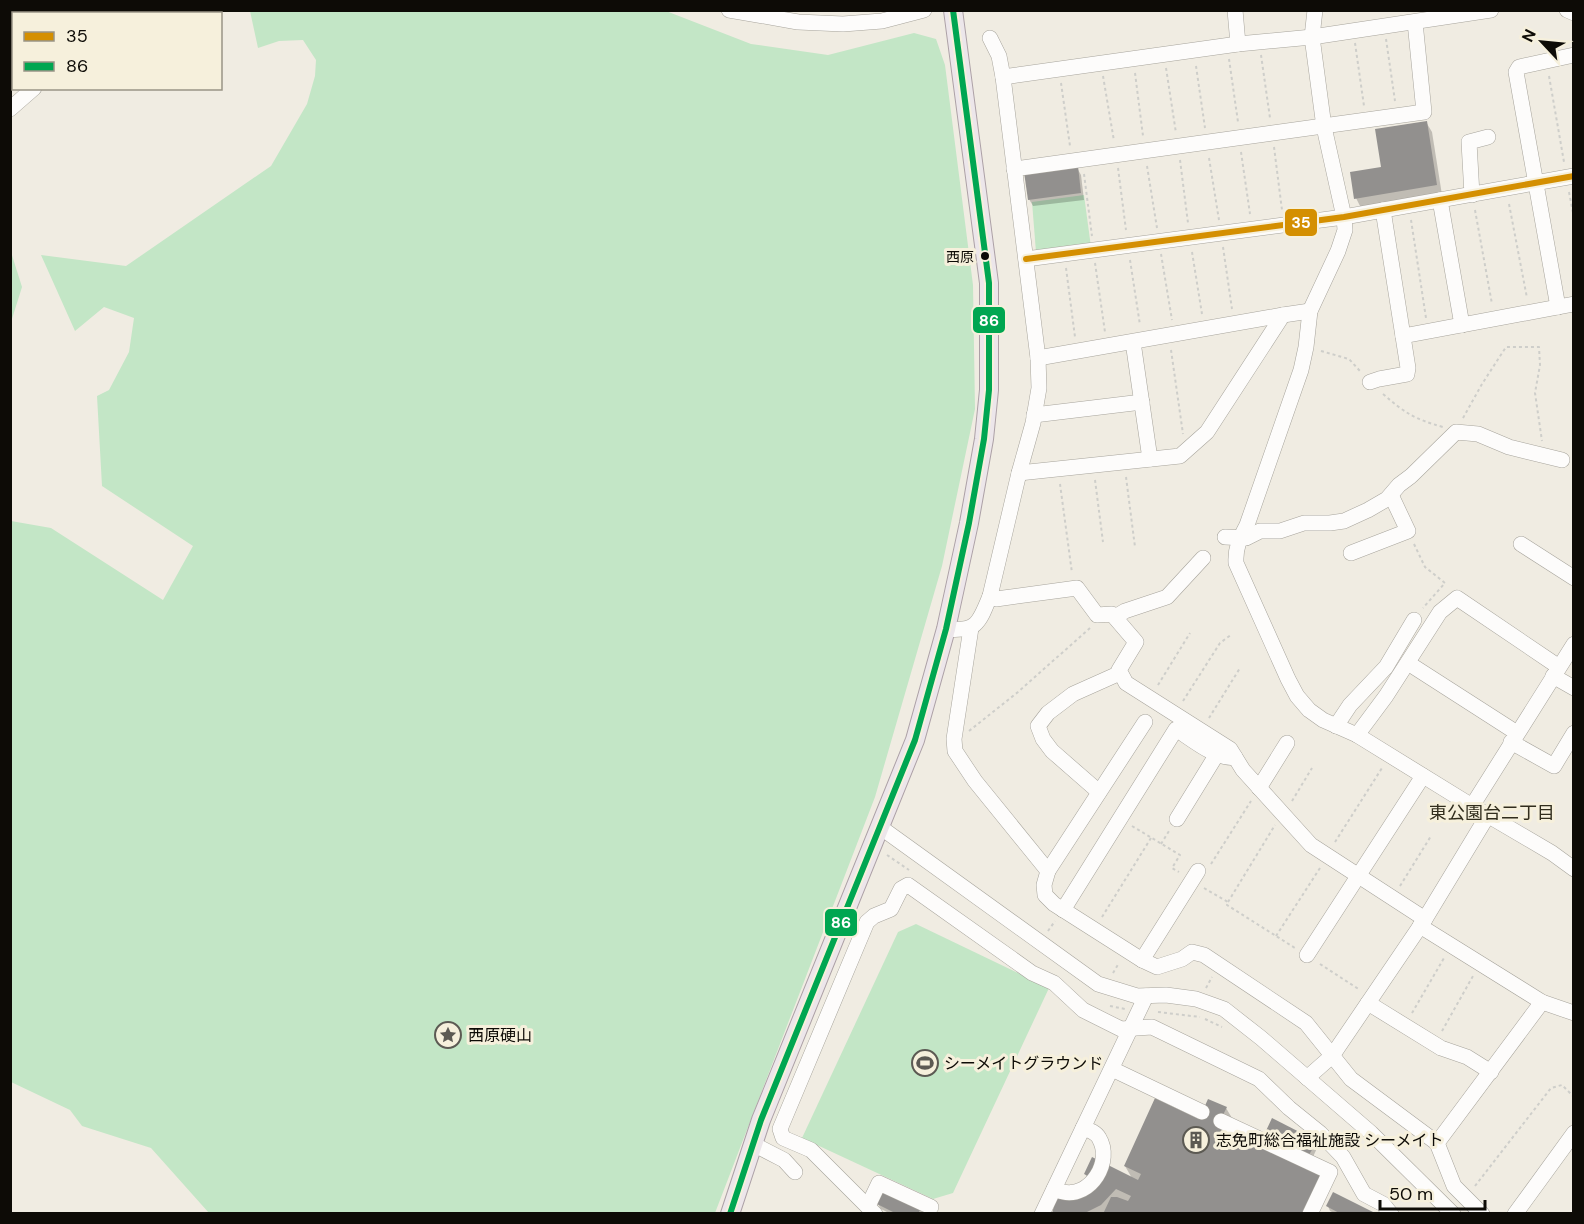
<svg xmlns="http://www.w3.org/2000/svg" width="1584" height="1224" font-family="'DM Sans','Noto Sans JP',sans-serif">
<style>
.green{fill:#c3e6c6}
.shadow{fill:#0003}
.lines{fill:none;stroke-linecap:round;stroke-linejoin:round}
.stream{stroke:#b6d7f5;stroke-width:4.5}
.building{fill:#92908e}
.minor-casing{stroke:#a7a49c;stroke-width:16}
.major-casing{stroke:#aca0a6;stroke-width:20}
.path{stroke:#cececa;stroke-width:2;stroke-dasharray:3 3;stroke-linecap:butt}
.minor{stroke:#fdfcfb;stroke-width:15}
.major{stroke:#ece6ea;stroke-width:18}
.bus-1-casing{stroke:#f6f0dc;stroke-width:10}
.bus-2-casing{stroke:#f6f0dc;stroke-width:10}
.bus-1{stroke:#d48f01;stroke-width:6}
.bus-2{stroke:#00a651;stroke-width:6}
.bus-dot{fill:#0d0b06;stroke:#f6f0dc;stroke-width:2}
.labels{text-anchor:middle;stroke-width:6;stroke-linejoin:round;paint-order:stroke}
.bus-label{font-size:14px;fill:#0d0b06;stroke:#f6f0dc;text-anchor:end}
.poi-label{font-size:16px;fill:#0d0b06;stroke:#f6f0dc;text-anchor:start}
.neighbourhood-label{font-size:18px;fill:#312d1d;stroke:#f6f0dc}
.line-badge{stroke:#f6f0dc;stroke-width:2}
.badge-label{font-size:16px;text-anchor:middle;font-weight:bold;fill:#fff}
</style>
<rect width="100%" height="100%" fill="#f0ece2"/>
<g class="green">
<path d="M250 11H666L751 44 828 55 914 33 936 39 945 65 973 285 975 409 942 566 875 797 715 1213H209L151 1148 82 1126 70 1110 11 1082V521L51 528 163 600 193 546 102 486 97 396 109 390 129 352 134 318 104 307 75 331 41 255 126 266 271 166 307 104 315 76 316 60 303 40 279 41 258 48Z"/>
<path d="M1084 195 1091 247 1036 252 1032 202Z"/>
<path d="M11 252 22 287 11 322H10Z"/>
<path d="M916 924 1049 988 953 1193 933 1199 802 1138 898 932Z"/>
</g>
<g class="shadow">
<path d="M1426 122 1432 132 1442 195 1361 208 1356 198Z"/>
<path d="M1077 168 1081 175 1084 200 1033 206 1029 199Z"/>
<path d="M1226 1108 1232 1118 1315 1214H1054L1091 1183 1085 1174 1133 1180 1125 1166 1200 1121Z"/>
<path d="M1266 1133 1316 1142 1318 1146 1312 1159 1269 1137Z"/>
<path d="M885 1191 923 1212 922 1214H891L881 1209 878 1204Z"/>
<path d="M1328 1206 1374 1214H1336L1330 1211Z"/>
</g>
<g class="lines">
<g class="stream">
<path d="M22 14 24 10"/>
<path d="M10 30 14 26"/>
</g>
</g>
<g class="building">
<path d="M1427 121 1437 185 1354 199 1350 172 1381 167 1375 129Z"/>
<path d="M1078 166 1081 193 1028 200 1024 172Z"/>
<path d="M1155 1098 1199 1119 1208 1099 1227 1107 1219 1123 1325 1173 1305 1214H1103L1111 1197H1117L1128 1201 1131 1196 1116 1189 1101 1205 1083 1214H1052L1056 1197 1101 1182 1084 1174 1092 1157 1138 1180 1141 1174 1124 1166Z"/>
<path d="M1272 1118 1317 1141 1309 1155 1265 1133Z"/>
<path d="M884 1189 922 1206 918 1214H892L893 1212 877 1204Z"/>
<path d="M1333 1192 1377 1214H1341L1326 1206Z"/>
</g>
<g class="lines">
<defs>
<g id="minor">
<path d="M729 10 798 22 843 24 882 21 924 10"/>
<path d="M1235 10 1238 44"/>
<path d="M1315 10 1312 37 1324 127 1344 217 1345 230 1338 251 1310 311 1306 347 1301 370 1247 525C1240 538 1235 548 1236 563L1288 679 1297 696 1309 710 1323 720 1357 735 1472 806 1552 853 1574 869"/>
<path d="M1567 10 1574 13"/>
<path d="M121 14 126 10"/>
<path d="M10 15 14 10"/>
<path d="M1003 77 1238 44 1312 37 1491 10"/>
<path d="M10 109 34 88"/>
<path d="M1014 169 1424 112 1415 22"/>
<path d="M1472 195 1469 142 1488 137"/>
<path d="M1440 200 1462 325"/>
<path d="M1026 259 1344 217 1574 176"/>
<path d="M1558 307 1516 72 1519 67 1574 55"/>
<path d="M1403 336 1574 304"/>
<path d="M1133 342 1150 459"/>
<path d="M1038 358 1283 315"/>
<path d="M1370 382 1379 379 1407 374 1408 368 1383 210"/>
<path d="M1034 415 1142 402"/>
<path d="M1019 473 1180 456 1207 432 1283 315 1310 311"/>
<path d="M1225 537 1246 538 1260 531H1280L1304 523H1330L1344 521 1368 510 1387 499 1399 485 1411 476 1456 432 1478 434 1509 447 1562 460"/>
<path d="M1521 544 1574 578"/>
<path d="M1351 553 1408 531 1391 495"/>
<path d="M990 596 996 599 1077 588 1097 615 1112 614 1136 642 1119 670 1126 683 1230 749 1243 770 1311 845 1425 919"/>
<path d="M1115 617 1125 611 1167 597 1203 558"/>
<path d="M971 628 954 739 955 751 975 781 1048 871 1044 885 1045 895 1054 904 1142 960 1157 967 1182 959 1192 952 1204 955 1306 1023 1351 1079 1437 1143 1454 1186 1482 1214"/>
<path d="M946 629C977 632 979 623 990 596L1019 473 1033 423 1039 388 1038 358 1003 77 999 56 990 38"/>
<path d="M1408 663 1517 733"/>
<path d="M1553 676 1574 688"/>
<path d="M1336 726 1350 705 1386 667 1414 620"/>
<path d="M1357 735 1386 696 1440 612 1457 598 1559 667"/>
<path d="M1511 742 1554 766 1574 733"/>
<path d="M1259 788 1287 743"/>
<path d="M1099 792 1052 751 1043 739 1038 726 1048 713 1073 694 1120 673"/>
<path d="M1472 806 1574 644"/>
<path d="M1177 819 1217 754"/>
<path d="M880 827 1098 984 1137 996 1166 995 1196 999 1224 1009 1261 1038 1371 1133 1453 1214"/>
<path d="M1048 871 1145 722"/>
<path d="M1063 910 1176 729C1190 738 1218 761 1235 757"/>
<path d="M1420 926 1542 1002 1574 1013"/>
<path d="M1307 955 1423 776"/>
<path d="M1142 960 1198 871"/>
<path d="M1368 1003 1441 1048 1467 1057 1491 1072"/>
<path d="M1112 1069 1202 1112"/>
<path d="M1307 1078 1332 1056 1425 919 1488 815"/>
<path d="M1221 1121 1330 1172 1310 1214"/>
<path d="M1437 1143 1542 1002"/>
<path d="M753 1144 784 1160 795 1172"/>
<path d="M1054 1189C1057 1190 1060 1192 1063 1192 1091 1198 1113 1161 1099 1138 1096 1132 1089 1130 1083 1128"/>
<path d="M868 1206 879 1183 931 1207"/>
<path d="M875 1214 811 1150 783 1138 780 1129 867 922 874 916 891 909 901 889 908 885 1032 973 1054 983 1083 1010 1121 1029 1152 1027 1259 1079 1289 1108 1320 1133 1343 1157 1364 1194 1383 1204 1391 1214"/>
<path d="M1042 1214 1146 996"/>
<path d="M1515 1214 1574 1133"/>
</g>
<path id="major" d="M730 1214 761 1120 915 740 946 629 969 523 984 439 989 390V283L953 10"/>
</defs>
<use href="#minor" class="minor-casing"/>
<use href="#major" class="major-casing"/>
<g class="path">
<path d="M1386 39 1395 101"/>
<path d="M1355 43 1364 106"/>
<path d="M1261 55 1270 118"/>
<path d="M1229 59 1238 122"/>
<path d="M1196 66 1205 128"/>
<path d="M1166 68 1176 133"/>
<path d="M1135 73 1143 136"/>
<path d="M1103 76 1114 141"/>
<path d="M1549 76 1564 162"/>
<path d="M1061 83 1070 146"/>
<path d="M1274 147 1282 210"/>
<path d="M1241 152 1250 214"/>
<path d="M1209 158 1219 220"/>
<path d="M1180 160 1188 223"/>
<path d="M1147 166 1157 228"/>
<path d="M1118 168 1126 230"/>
<path d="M1084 174 1092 236"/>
<path d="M1569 192 1574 218"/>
<path d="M1509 204 1527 298"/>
<path d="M1475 210 1492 304"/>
<path d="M1411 220 1426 318"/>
<path d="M1223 247 1232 309"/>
<path d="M1192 252 1202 314"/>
<path d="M1161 254 1172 320"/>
<path d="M1130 260 1140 325"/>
<path d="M1095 263 1105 332"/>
<path d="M1066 268 1075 337"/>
<path d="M1171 350 1183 434"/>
<path d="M1321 351 1349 359 1360 371"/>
<path d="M1383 394C1405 413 1414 419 1443 427"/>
<path d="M1463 418 1482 384 1506 347H1539L1540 365 1535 393 1542 441"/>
<path d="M1126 477 1135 547"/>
<path d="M1095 480 1103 542"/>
<path d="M1060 484 1072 573"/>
<path d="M1414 544 1425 567 1445 583 1423 608"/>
<path d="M1158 685 1190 633"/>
<path d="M1183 701 1220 643 1232 634"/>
<path d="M1209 718 1240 668"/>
<path d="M969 731 1018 692 1090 628"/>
<path d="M1292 801 1312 768"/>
<path d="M1132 826 1180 855 1172 868 1179 872"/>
<path d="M1335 842 1382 768"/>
<path d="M1161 844 1169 831"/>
<path d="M887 855 909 870"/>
<path d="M1211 864 1251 801"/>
<path d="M1400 886 1431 836"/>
<path d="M1204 888 1228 902 1227 905 1295 948"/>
<path d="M1228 902 1275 825"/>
<path d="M1102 917 1151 838"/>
<path d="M1048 931 1055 921"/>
<path d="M1276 936 1320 868"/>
<path d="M1320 964 1360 990"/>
<path d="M1113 973 1119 963"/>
<path d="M1206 988 1212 977"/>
<path d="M1110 1006 1125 1009"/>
<path d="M1158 1012 1200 1017"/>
<path d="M1412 1013 1444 958"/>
<path d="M1205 1019 1222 1027"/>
<path d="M1442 1031 1473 976"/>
<path d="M1475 1186 1551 1088 1562 1085 1574 1097"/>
</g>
<use href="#minor" class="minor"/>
<use href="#major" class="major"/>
<defs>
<path id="bus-1" d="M1026 259 1344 217 1574 176"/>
<path id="bus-2" d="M730 1214 761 1120 915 740 946 629 969 523 984 439 989 390V283L953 10"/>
</defs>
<use href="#bus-1" class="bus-1-casing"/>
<use href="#bus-2" class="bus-2-casing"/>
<use href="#bus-1" class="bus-1"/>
<use href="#bus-2" class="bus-2"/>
</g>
<defs>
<symbol id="sight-ring" viewBox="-11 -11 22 22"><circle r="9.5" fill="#f6f0dc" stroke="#5c5a53" stroke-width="1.5"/><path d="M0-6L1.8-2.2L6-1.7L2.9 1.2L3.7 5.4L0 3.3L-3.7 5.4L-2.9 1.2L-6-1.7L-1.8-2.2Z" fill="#5c5a53"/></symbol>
<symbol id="stadium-ring" viewBox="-11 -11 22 22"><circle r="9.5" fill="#f6f0dc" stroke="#5c5a53" stroke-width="1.5"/><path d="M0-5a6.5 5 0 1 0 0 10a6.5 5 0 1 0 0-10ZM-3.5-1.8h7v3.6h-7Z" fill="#5c5a53"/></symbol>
<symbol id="building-ring" viewBox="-11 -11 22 22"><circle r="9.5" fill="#f6f0dc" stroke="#5c5a53" stroke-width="1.5"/><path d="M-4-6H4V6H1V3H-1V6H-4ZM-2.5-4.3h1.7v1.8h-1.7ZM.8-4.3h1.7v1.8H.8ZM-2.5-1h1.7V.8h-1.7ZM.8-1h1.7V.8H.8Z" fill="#5c5a53"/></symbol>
</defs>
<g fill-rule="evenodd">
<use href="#sight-ring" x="433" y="1020" width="30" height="30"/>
<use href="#stadium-ring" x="910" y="1048" width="30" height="30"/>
<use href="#building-ring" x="1181" y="1125" width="30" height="30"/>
</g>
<circle class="bus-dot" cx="985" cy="256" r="5"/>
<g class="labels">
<g class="bus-label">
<text x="974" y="262">西原</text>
</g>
<g class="poi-label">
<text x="468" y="1041">西原硬山</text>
<text x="944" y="1069">シーメイトグラウンド</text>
<text x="1216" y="1146">志免町総合福祉施設 シーメイト</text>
</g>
<g class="neighbourhood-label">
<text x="1492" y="819">東公園台二丁目</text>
</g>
</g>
<g class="line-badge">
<rect x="1284" y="208" width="34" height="29" rx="6" fill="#d48f01"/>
<rect x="972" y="306" width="34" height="28" rx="6" fill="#00a651"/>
<rect x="824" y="908" width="34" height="29" rx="6" fill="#00a651"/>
</g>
<g class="badge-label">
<text x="1301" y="228">35</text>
<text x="989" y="326">86</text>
<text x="841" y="928">86</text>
</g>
<rect width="1584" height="1224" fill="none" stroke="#0d0b06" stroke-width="24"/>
<rect x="12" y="12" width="210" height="78" fill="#f6f0dc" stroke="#999486" stroke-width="1.5"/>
<rect x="24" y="32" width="30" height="9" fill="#d48f01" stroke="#999486" stroke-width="1.5"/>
<text x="66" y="42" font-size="18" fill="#0d0b06">35</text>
<rect x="24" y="62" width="30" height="9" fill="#00a651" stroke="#999486" stroke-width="1.5"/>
<text x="66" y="72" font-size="18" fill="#0d0b06">86</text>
<g transform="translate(1542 42) rotate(296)" stroke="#f6f0dc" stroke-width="4.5" paint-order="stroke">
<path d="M0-4.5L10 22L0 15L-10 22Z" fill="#0d0b06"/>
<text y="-9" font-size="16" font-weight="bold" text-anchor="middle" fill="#0d0b06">N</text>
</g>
<path d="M1380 1200v9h105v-9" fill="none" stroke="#0d0b06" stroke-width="3"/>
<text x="1389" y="1200" font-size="18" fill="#0d0b06" stroke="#f6f0dc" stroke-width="4.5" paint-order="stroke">50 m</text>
</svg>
